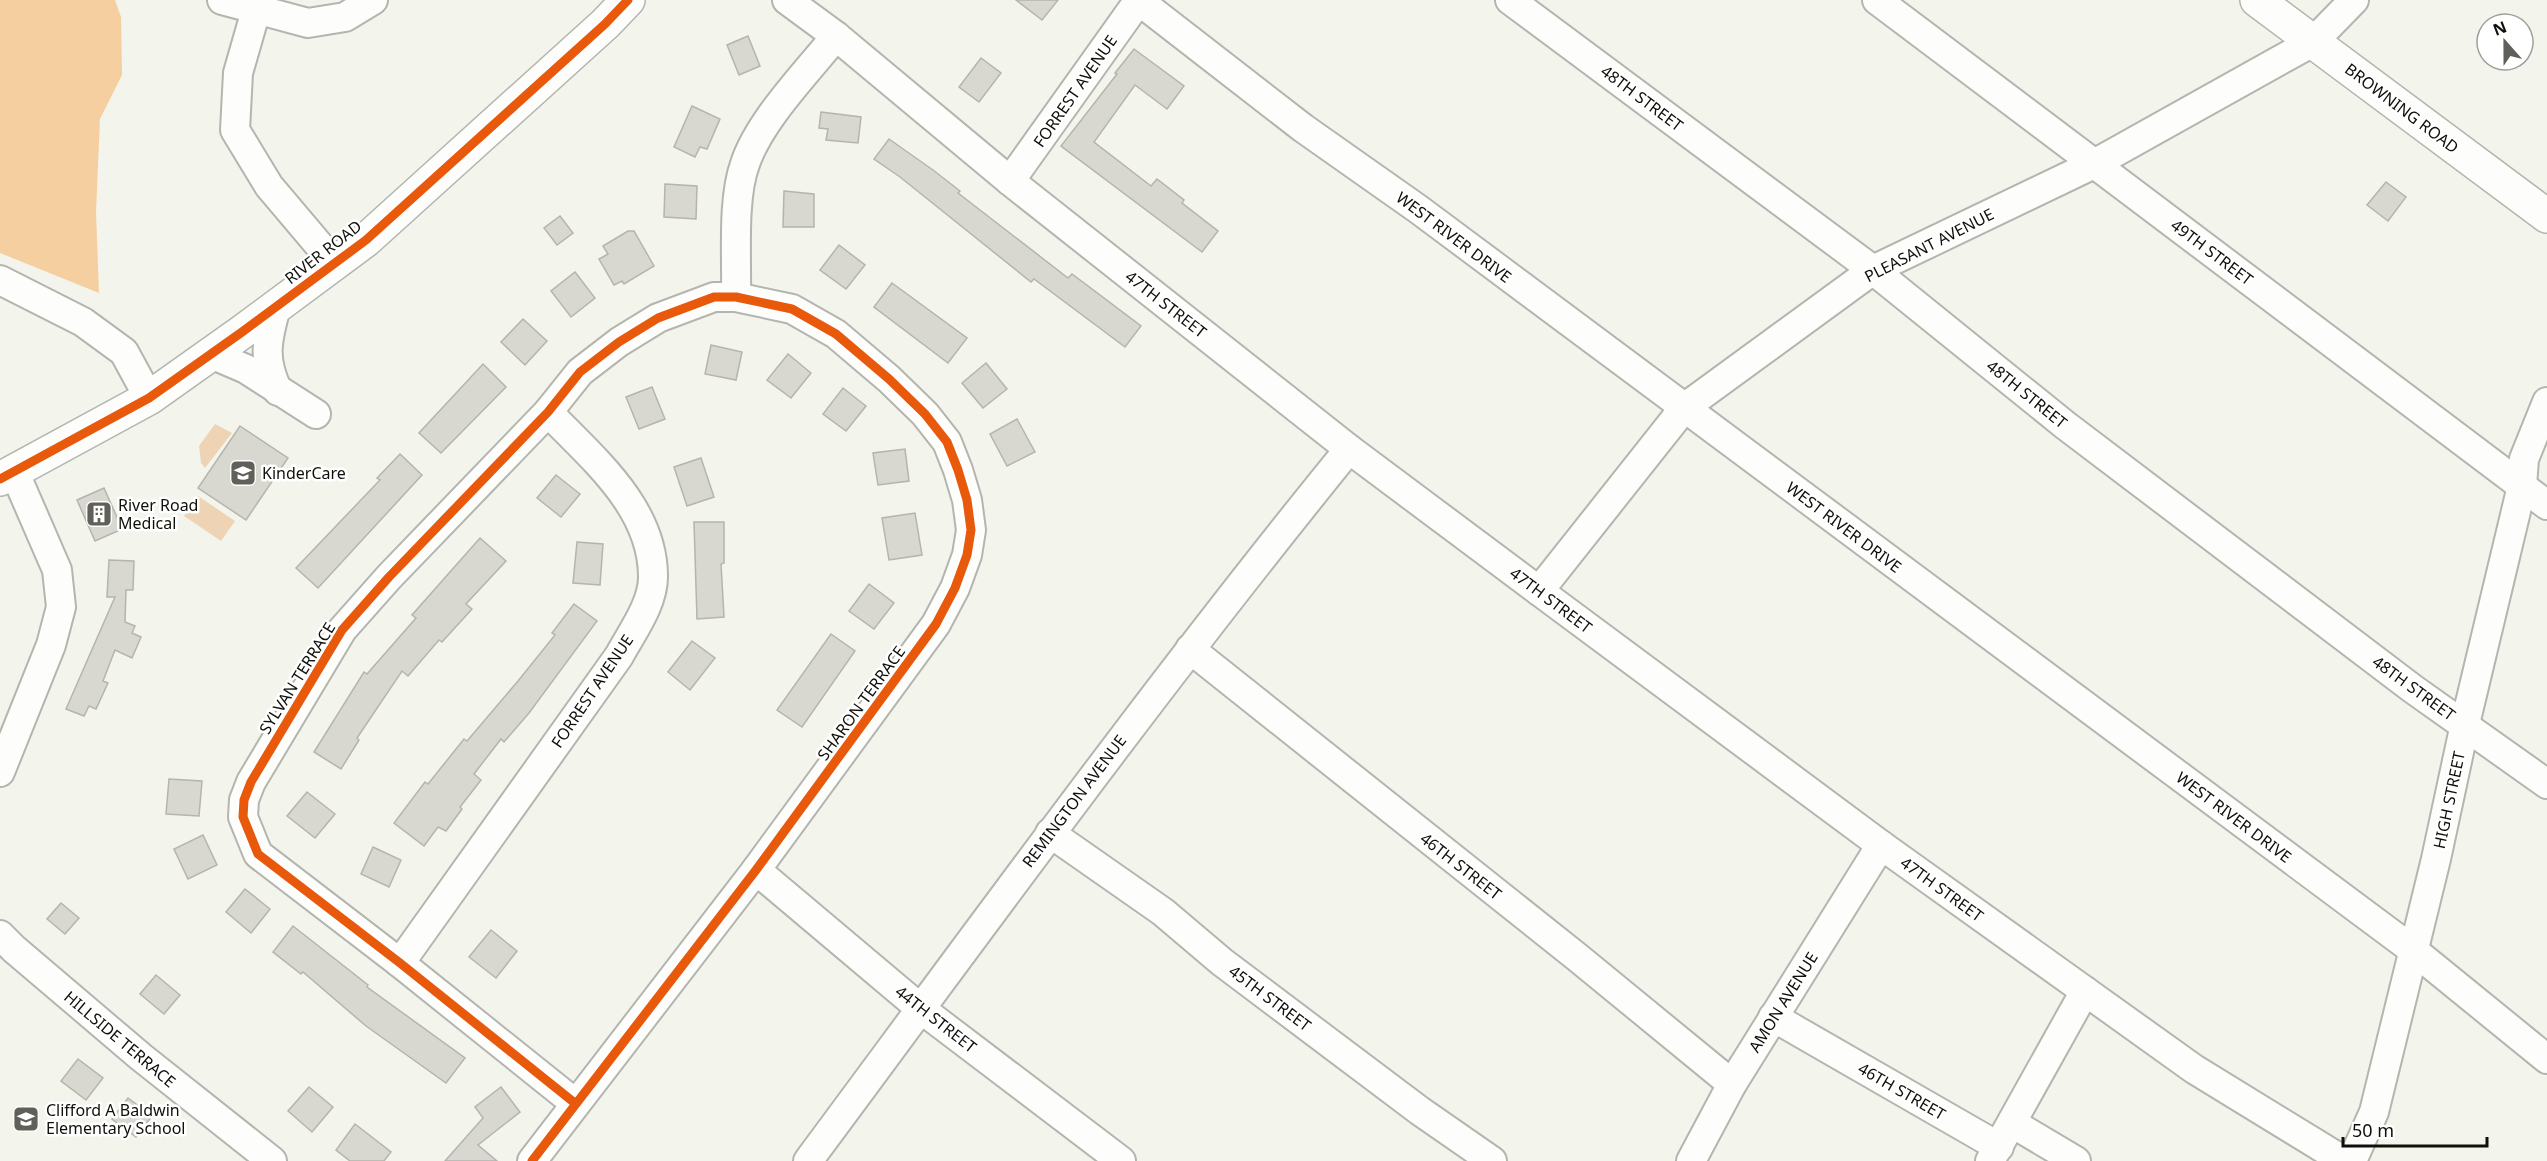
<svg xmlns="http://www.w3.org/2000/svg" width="2547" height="1161" font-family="'Noto Sans',sans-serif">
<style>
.green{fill:#eed4b5}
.forest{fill:#f5cfa0}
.building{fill:#d8d7d0;stroke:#b5b4ad;stroke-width:1.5}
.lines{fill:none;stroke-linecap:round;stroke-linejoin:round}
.minor-casing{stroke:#b4b5ae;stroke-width:32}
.major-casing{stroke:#b4b5ae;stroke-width:36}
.minor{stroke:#fdfdfc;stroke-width:28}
.major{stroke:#fdfdfc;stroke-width:33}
.cycleway-casing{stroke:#fff;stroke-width:13}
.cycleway{stroke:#e8590c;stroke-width:9}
.labels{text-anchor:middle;stroke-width:5;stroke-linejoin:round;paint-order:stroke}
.street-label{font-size:16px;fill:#10100a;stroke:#fff}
.poi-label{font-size:16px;fill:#10100a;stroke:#fff;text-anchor:start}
</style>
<rect width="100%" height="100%" fill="#f3f4eb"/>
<g class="green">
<path d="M215 424 232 433 205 468 201 463 199 446Z"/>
<path d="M198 496 235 521 221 541 184 516Z"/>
</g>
<path class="forest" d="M0 0H115L121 17 122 75 100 119 96 212 99 293 0 253Z"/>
<g class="building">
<path d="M1016 0H1058L1042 20Z"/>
<path d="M748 36 760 66 739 75 727 45Z"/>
<path d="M1134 49 1184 86 1167 109 1135 85 1094 142 1151 186 1157 179 1184 200 1182 203 1218 231 1202 252 1061 146 1117 74 1115 73Z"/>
<path d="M981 58 1001 73 979 102 959 87Z"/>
<path d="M692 106 720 119 707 149 700 147 695 157 674 147Z"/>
<path d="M821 112 861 117 858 143 826 140 828 129 819 128Z"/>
<path d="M889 139 933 170 960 191 958 193 1068 278 1072 274 1141 326 1125 347 1034 279 1031 282 900 177 874 159Z"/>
<path d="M2386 182 2406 197 2388 221 2367 205Z"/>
<path d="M665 184 697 186 696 219 664 217Z"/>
<path d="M784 191 814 194V227H783Z"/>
<path d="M560 216 573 233 557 245 544 228Z"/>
<path d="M628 231H634L654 266 624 284 622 281 614 285 599 259 608 254 603 246Z"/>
<path d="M839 245 865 265 846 289 820 270Z"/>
<path d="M575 272 595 298 571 317 551 291Z"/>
<path d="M892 283 967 338 948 363 874 307Z"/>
<path d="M523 319 547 341 525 365 501 342Z"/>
<path d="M711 345 742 352 736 380 705 374Z"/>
<path d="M788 354 811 373 791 398 767 380Z"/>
<path d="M986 363 1007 389 983 408 962 383Z"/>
<path d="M483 364 506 387 441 453 419 433Z"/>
<path d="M652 387 665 419 639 429 626 397Z"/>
<path d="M843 388 866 406 846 431 823 414Z"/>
<path d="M1017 419 1035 452 1007 466 990 434Z"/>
<path d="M240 426 288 458 246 520 198 488Z"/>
<path d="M905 449 909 481 878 485 873 453Z"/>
<path d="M400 454 422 475 318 588 296 568 380 480 377 478Z"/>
<path d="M701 458 714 497 687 506 674 467Z"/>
<path d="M556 475 580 494 561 517 537 498Z"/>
<path d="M104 488 120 524V530L95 541 77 500Z"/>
<path d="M915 513 922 555 889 560 882 518Z"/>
<path d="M694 522H724V563L721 564 724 617 697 619Z"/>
<path d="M480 538 506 561 466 604 472 609 442 642 439 640 408 676 402 671 357 738 359 740 341 769 314 752 364 672 367 674 416 618 412 615Z"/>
<path d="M577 542 603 544 600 585 573 583Z"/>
<path d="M109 560 134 561 133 590H126L125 622 135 626 132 633 141 637 132 658 115 650 103 681 108 683 96 709 89 706 84 716 66 709 115 597H107Z"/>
<path d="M869 584 894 603 874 629 849 611Z"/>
<path d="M574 604 597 621 529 713 504 742 501 739 474 774 481 780 460 807 462 809 446 831 438 827 424 846 394 823 425 782 428 784 464 739 467 741 518 681 555 635 552 633Z"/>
<path d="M831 634 855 651 802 727 777 710Z"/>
<path d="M692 641 715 658 690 690 668 672Z"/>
<path d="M169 779 202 781 199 816 166 814Z"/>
<path d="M307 792 335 814 315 838 287 816Z"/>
<path d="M203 835 217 865 188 879 174 849Z"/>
<path d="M373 847 401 860 389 887 361 874Z"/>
<path d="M245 889 270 909 251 933 226 912Z"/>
<path d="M61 903 79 918 65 934 47 919Z"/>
<path d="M293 926 368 985 367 987 465 1058 446 1083 366 1026 303 972 301 974 273 952Z"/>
<path d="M491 930 517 951 496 978 469 957Z"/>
<path d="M156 975 180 995 164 1014 140 994Z"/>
<path d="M78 1059 103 1078 86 1100 61 1081Z"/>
<path d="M309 1087 333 1107 312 1132 288 1111Z"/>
<path d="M501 1087 520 1112 478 1145 497 1161H445L483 1118 475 1107Z"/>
<path d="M128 1098 152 1116 136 1137 112 1119Z"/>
<path d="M355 1124 391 1152 384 1161H350L336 1150Z"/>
</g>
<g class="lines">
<defs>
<g id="minor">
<path d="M222 0 308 23 345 17 373 0"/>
<path d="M259 0 238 73 235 130 269 186 335 264"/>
<path d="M787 0 836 36 1010 181 1349 449 1539 591 1881 845 2194 1069 2344 1161"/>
<path d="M1138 0 1303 128 1418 209 2413 950 2547 1059"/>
<path d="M1510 0 1873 270 2065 425 2413 689 2547 784"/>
<path d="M1877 0 2547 505"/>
<path d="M1010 181 1139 0"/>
<path d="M0 280 83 322 124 352 149 398"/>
<path d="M736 297C737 258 732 199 745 164 759 121 807 72 836 36"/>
<path d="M276 307C267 341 262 358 278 391"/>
<path d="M211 354 246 369 316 414"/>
<path d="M1539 591 1684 408 1873 270 2094 164 2282 59 2313 42 2354 0"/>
<path d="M1190 649 1577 957 1732 1084"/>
<path d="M0 772 51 645 61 607 57 570 14 471"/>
<path d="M1050 833 1163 912 1222 962 1420 1111 1492 1161"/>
<path d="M756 870 921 1009 1121 1161"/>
<path d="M0 935 14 949 141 1057 272 1161"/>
<path d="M400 963 619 656C632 632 654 603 653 575 652 506 592 458 548 412"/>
<path d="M1773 1017 1999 1147"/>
<path d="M2012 1123 2076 1161"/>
<path d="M532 1161 756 870 936 624 955 588 967 555 971 530 967 500 958 470 947 442 925 414 889 379 836 334 792 309 736 297H714L658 318 619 342 580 372 548 412 389 577 342 630 251 782 244 800 243 817 258 854 400 963 576 1104"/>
<path d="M808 1161C986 921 1161 680 1349 449"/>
<path d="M1691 1161 1732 1084 1881 845"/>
<path d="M1990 1161 2085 991"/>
<path d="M2352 1161 2374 1112 2436 859 2465 724 2522 486 2524 459 2547 402"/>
</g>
<g id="major">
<path d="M2257 0 2547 216"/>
<path d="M0 479 149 398 242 332 366 240 605 24 628 0"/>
</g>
</defs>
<use href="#minor" class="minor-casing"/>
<use href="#major" class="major-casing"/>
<use href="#minor" class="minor"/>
<use href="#major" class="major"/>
<defs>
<g id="cycleway">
<path d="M0 479 149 398 242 332 366 240 605 24 628 0"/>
<path d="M532 1161 756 870 936 624 955 588 967 555 971 530 967 500 958 470 947 442 925 414 889 379 836 334 792 309 736 297H714L658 318 619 342 580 372 548 412 389 577 342 630 251 782 244 800 243 817 258 854 400 963 576 1104"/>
</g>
</defs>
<use href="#cycleway" class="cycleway-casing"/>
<use href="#cycleway" class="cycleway"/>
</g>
<defs>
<symbol id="school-square" viewBox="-11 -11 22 22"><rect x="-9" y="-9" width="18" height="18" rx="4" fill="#5f6059" stroke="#fff"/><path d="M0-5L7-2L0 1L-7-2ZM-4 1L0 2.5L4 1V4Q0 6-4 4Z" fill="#fff"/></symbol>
<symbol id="building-square" viewBox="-11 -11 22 22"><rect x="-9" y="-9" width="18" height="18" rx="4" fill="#5f6059" stroke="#fff"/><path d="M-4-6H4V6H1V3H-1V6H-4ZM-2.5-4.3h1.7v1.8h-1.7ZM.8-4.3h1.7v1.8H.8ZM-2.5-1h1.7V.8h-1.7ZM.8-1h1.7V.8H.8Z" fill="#fff"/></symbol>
</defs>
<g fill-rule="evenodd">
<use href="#school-square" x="228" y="458" width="30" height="30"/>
<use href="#building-square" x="84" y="499" width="30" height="30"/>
<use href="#school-square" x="11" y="1104" width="30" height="30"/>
</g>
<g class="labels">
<g class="street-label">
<text transform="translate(1075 91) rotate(-55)" y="6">FORREST AVENUE</text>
<text transform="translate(1642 98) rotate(37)" y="6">48TH STREET</text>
<text transform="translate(2402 108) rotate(37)" y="6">BROWNING ROAD</text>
<text transform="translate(1454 237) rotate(37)" y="6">WEST RIVER DRIVE</text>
<text transform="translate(1929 245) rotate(-27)" y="6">PLEASANT AVENUE</text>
<text transform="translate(323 252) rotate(-38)" y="6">RIVER ROAD</text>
<text transform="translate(2212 252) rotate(37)" y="6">49TH STREET</text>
<text transform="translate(1166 304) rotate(38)" y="6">47TH STREET</text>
<text transform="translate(2027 394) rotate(39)" y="6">48TH STREET</text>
<text transform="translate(1844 527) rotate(37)" y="6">WEST RIVER DRIVE</text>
<text transform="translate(1551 600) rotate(37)" y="6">47TH STREET</text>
<text transform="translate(297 678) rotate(-58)" y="6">SYLVAN TERRACE</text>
<text transform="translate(2414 688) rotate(36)" y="6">48TH STREET</text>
<text transform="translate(592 691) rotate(-56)" y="6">FORREST AVENUE</text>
<text transform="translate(861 703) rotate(-54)" y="6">SHARON TERRACE</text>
<text transform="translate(2449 800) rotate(-78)" y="6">HIGH STREET</text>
<text transform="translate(1074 801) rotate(-53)" y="6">REMINGTON AVENUE</text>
<text transform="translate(2234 817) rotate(37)" y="6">WEST RIVER DRIVE</text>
<text transform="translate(1461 866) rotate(38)" y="6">46TH STREET</text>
<text transform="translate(1942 889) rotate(36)" y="6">47TH STREET</text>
<text transform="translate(1270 998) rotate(37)" y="6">45TH STREET</text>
<text transform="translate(1783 1002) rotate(-58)" y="6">AMON AVENUE</text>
<text transform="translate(936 1019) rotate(38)" y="6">44TH STREET</text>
<text transform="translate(120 1039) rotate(40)" y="6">HILLSIDE TERRACE</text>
<text transform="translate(1902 1091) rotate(30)" y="6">46TH STREET</text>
</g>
<g class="poi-label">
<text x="262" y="479">KinderCare</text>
<text x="118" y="511">River Road<tspan x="118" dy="18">Medical</tspan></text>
<text x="46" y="1116">Clifford A Baldwin<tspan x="46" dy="18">Elementary School</tspan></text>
</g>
</g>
<g transform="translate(2505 42) rotate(339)"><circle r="28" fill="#ffffff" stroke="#9f9f9d" stroke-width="1.5"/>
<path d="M0-4.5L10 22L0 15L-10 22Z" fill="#5f6059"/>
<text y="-9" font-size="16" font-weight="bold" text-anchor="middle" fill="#10100a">N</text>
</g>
<path d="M2343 1137v9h144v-9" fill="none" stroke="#10100a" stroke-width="3"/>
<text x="2352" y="1137" font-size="18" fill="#10100a" stroke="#ffffff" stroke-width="4.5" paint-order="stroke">50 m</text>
</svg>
